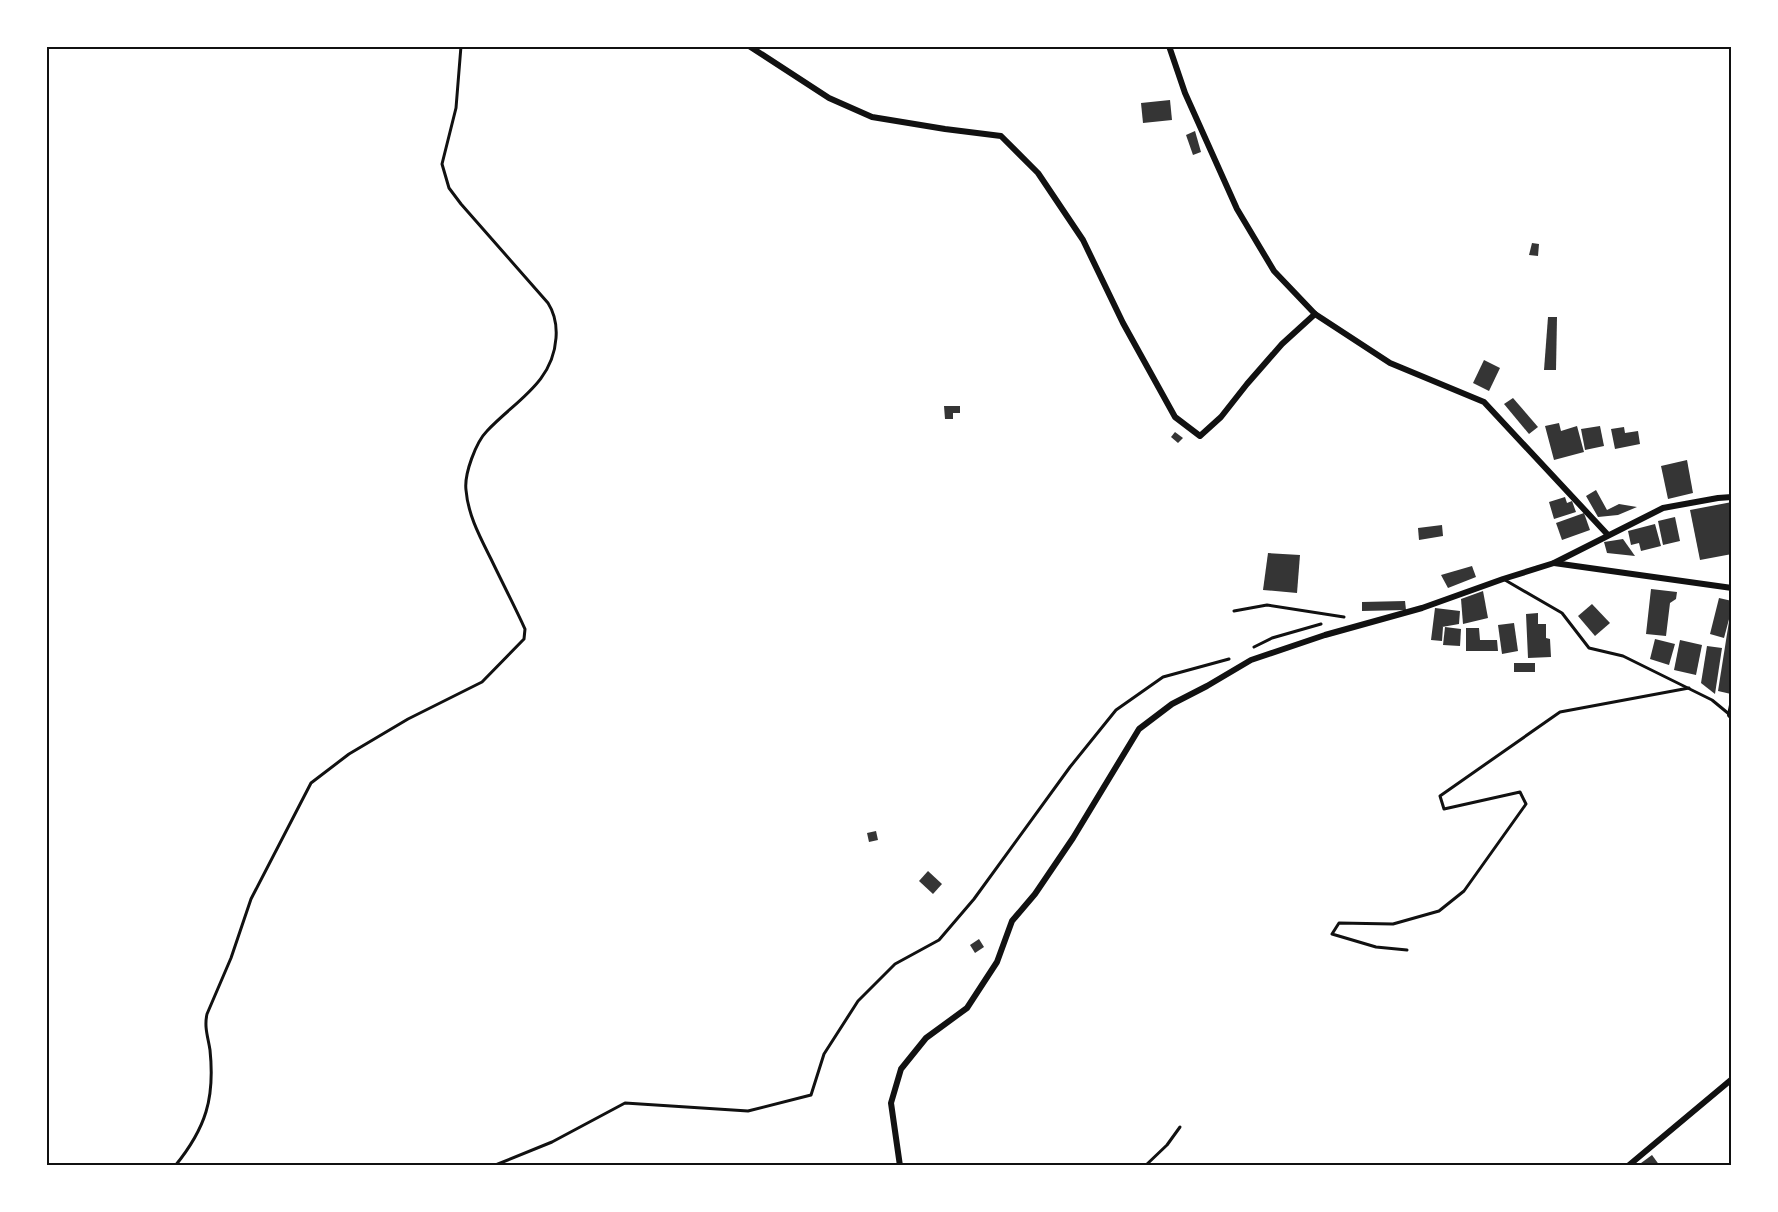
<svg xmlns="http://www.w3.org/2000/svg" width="1778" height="1212" font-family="Merriweather,serif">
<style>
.building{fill:#353535}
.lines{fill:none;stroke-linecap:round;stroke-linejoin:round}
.path{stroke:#111;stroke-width:3}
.service{stroke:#111;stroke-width:3}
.minor{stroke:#111;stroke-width:6}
.neatline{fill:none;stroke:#111;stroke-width:2}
</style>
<rect width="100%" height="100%" fill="#fff"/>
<g class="building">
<path d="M1170 100 1172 120 1143 123 1141 103Z"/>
<path d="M1195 131 1201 152 1193 155 1186 135Z"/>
<path d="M1532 243 1539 244 1538 256 1529 255Z"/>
<path d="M1548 317H1557L1556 370H1544Z"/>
<path d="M1484 360 1500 368 1489 391 1473 383Z"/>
<path d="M1513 398 1538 427 1529 434 1504 404Z"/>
<path d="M944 406H960V413H953V419H945Z"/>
<path d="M1559 423 1561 431 1577 426 1584 452 1554 460 1545 426Z"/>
<path d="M1600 426 1604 446 1585 450 1581 429Z"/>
<path d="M1624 427 1625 433 1638 431 1640 444 1615 449 1611 429Z"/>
<path d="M1175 432 1183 438 1178 443 1171 437Z"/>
<path d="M1687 460 1693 493 1668 499 1661 466Z"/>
<path d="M1596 490 1607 510 1619 504 1637 507 1618 515 1598 517 1586 496Z"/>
<path d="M1565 497 1567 503 1572 501 1576 512 1554 519 1549 502Z"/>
<path d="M1732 502V554L1700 560 1690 510Z"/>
<path d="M1584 513 1590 530 1562 540 1556 523Z"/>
<path d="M1675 517 1680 541 1663 545 1658 521Z"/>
<path d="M1655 524 1661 546 1641 551 1639 543 1631 545 1628 531Z"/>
<path d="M1442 525 1443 536 1419 540 1418 528Z"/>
<path d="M1623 539 1635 556 1607 553 1604 542Z"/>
<path d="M1268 553 1300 555 1297 593 1263 590Z"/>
<path d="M1472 566 1476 577 1448 588 1441 575Z"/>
<path d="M1651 589 1677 592 1676 599 1670 603 1666 636 1646 634Z"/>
<path d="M1483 591 1488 618 1463 624 1461 599Z"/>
<path d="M1719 598 1732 601V608L1724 638 1710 634Z"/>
<path d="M1405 601 1406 610 1362 611V602Z"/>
<path d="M1592 604 1610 623 1595 636 1578 616Z"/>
<path d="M1435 608 1460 611 1459 624 1442 627H1443L1442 641 1431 640Z"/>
<path d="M1538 613V624H1546V638L1550 639 1551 657 1528 658 1526 614Z"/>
<path d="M1730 615H1732L1731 694 1718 691Z"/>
<path d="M1514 623 1518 651 1502 654 1498 625Z"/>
<path d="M1445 627 1461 629 1460 646 1443 645Z"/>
<path d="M1466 628H1479L1480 640H1497L1498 651H1466Z"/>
<path d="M1655 639 1675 644 1669 665 1650 659Z"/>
<path d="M1680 640 1702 645 1696 675 1674 670Z"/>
<path d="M1707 646 1722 648 1715 694 1701 683Z"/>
<rect x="1514" y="663" width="21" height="9"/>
<path d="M876 831 878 840 869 842 867 833Z"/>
<path d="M928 871 942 884 933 894 919 881Z"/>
<path d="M979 939 984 947 975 953 970 945Z"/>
<path d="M1652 1155 1660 1166H1637Z"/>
</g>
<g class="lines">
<g class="path">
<path d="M1254 647 1272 638 1321 624"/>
<path d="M493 1166 552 1142 625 1103 748 1111 811 1095 824 1054 858 1001 895 964 939 940 974 899 1070 767 1116 710 1163 677 1229 659"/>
<path d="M1145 1166 1167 1145 1180 1127"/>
</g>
<g class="service">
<path d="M1505 580 1562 613 1589 648 1623 656 1712 700 1729 714"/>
<path d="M1234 611 1267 605 1344 617"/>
<path d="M1407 950 1376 947 1332 934 1339 923 1393 924 1439 911 1464 891 1526 804 1520 792 1444 809 1440 796 1560 712 1689 688"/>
<path d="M175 1166C206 1128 215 1098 210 1050 208 1037 204 1027 207 1014L231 958 251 899 311 783 349 754 408 719 482 682 524 639 525 629C514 605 502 582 491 559 480 537 468 515 466 490 464 474 476 442 487 431 515 401 553 383 556 338 557 325 555 314 548 303L461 204 449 188 442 164 456 108 461 46"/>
</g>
<g class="minor">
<path d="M749 46 829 98 872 117 945 129 1001 136 1038 173 1083 240 1123 323 1175 417 1200 436 1221 417 1247 384 1282 344 1315 314"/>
<path d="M1169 46 1185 93 1237 209 1274 271 1315 314 1390 363 1484 402 1608 535"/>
<path d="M1554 563 1732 588"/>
<path d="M1732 705 1730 715 1732 717"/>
<path d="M900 1166 891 1103 901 1069 926 1038 967 1008 997 962 1012 921 1035 894 1073 838 1139 729 1172 704 1207 686 1251 660 1325 635 1422 608 1503 579 1554 563 1663 508 1718 498 1732 497"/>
<path d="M1628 1166 1732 1079"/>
</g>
</g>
<rect width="1778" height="1212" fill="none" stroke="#ffffff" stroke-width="96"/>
<rect x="48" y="48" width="1682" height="1116" class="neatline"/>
</svg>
